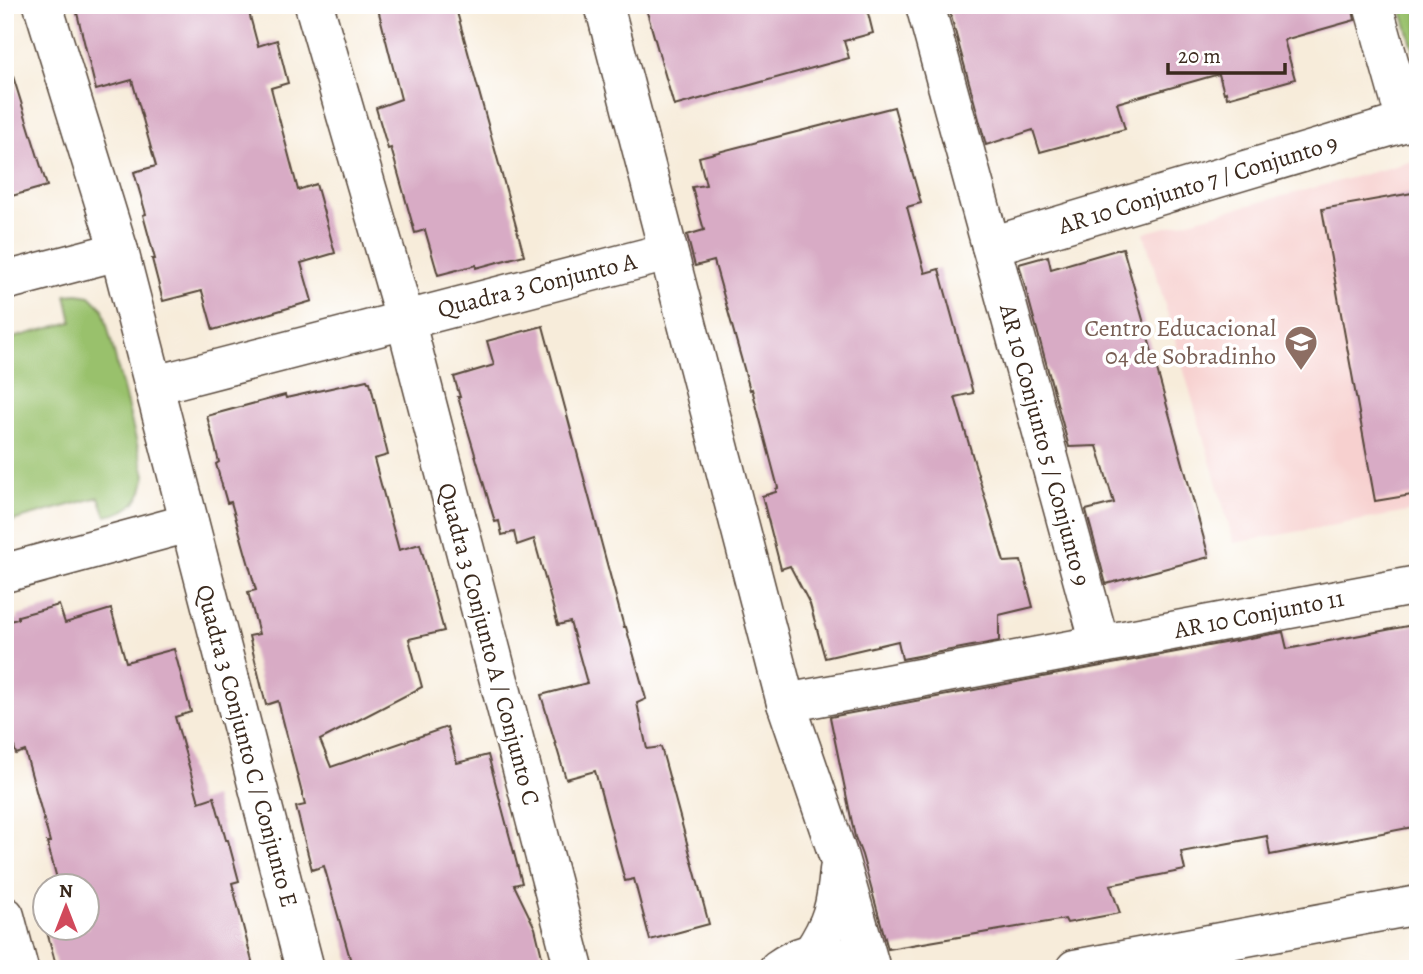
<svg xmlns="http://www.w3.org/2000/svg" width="1423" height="974" font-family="Alegreya,serif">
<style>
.built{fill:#f7d0cf}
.green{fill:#99c16c;stroke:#6a7645;stroke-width:2}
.building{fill:#d8abc5}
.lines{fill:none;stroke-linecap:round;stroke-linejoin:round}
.minor-casing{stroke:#57473a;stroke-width:41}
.tertiary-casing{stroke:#57473a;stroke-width:41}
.minor{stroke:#fff;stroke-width:38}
.tertiary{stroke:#fff;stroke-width:38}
.labels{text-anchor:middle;stroke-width:7;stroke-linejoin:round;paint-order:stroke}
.street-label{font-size:24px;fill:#3b2a1e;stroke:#fff}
.education-label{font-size:24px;fill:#785e54;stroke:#fff;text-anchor:end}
</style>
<rect width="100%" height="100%" fill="#fff"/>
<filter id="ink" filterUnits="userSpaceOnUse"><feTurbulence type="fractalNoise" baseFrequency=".0143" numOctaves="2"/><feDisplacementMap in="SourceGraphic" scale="14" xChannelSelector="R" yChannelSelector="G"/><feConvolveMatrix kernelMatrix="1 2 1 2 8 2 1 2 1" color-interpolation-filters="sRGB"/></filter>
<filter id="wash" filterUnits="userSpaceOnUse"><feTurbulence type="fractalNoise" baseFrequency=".00686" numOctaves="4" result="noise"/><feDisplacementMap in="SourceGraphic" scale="28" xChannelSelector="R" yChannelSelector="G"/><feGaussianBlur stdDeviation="1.57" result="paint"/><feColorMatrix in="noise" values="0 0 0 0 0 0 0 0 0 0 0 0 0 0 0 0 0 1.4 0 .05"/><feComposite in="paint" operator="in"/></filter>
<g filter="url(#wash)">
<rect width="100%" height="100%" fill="#f7ecda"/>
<path class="built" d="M1418 160V510L1234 543 1144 233Z"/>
<g class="green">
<path d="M1400 5H1418V64Z"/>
<path d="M78 294 90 296 103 309 145 475C144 500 130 512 106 516L99 497 5 523V340L72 322 66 295Z"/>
</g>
<g id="blocks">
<g class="building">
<path d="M75 5H247L258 46 277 40 288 83 271 88 298 190 316 184 335 253 301 263 312 301 213 330 202 291 163 301 152 259H155L143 215 146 214 134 172 156 166 132 80 96 90Z"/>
<path d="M377 5H455L524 255 476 268V265L438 275 425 230 415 233 391 148 388 149 376 108 401 99Z"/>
<path d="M645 5H866L873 33 844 41 849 58 674 106Z"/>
<path d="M948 5H1352L1355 20 1284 40 1295 79 1227 98 1226 92 1224 93 1219 74 1117 103 1125 129 1040 152 1033 130 986 145Z"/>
<path d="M12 73 47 186 5 198V74Z"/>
<path d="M894 107 921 203 907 207 925 273 939 269 973 393 955 397 1004 562 1021 561 1033 607 999 615V641L902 659 898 641 825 658 810 604 790 566 781 569 762 496 776 492V489L778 488 752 389 750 390 714 261 695 266 687 235 704 230 692 187 706 185 699 157Z"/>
<path d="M1418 192V494L1375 501 1322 209Z"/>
<path d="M1123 248 1209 557 1106 584 1086 510 1114 503 1097 446 1069 447 1019 264 1048 256 1051 269Z"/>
<path d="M543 326 624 627H626L646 699 637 703 647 749 661 747 709 924 650 940 634 879 625 881 595 771 566 779 541 695 587 683 570 622 558 625 534 539 517 545 514 532 502 535 499 521 495 522 458 397H460L454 377 494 365 487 341Z"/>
<path d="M367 380 368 382H370L388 455 374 459 399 550 420 544 444 631 409 639 422 687 320 740 331 767 447 727 457 763 488 755 522 883 514 885 535 928 545 969H353L324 866 312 870 296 807 305 805 278 701 266 705 249 636 259 634 248 592 256 590 231 502 227 503 216 464 219 462 207 416 285 395 286 398Z"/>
<path d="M59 605 65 623 111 609 126 662 174 649 191 712 175 717 199 802 214 797 226 840H228L239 881 232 883 254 969H57L46 928H88V886H59L47 842H50L25 751 16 754 5 712V622L18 619V616Z"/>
<path d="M1418 624V826L1270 855 1267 836 1181 852 1185 870 1110 885 1120 913 1067 923 1065 919 888 949 862 855 855 837 830 717 1283 632 1287 649Z"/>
</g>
</g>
</g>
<g filter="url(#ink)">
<use href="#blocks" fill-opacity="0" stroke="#57473a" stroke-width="2"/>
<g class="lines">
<defs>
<g id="minor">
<path d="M43 5 119 251 305 969"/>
<path d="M314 5 405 319 574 969"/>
<path d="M925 5 1100 644"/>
<path d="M991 246 1406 122 1373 5"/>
<path d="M5 281 119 251"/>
<path d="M155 385 668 252"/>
<path d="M5 573 189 523"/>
<path d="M786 703 1418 585"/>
<path d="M5 916 19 969"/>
<path d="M1075 969 1418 905"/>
</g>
<g id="tertiary">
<path d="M604 5 786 703 839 858 871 969"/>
<path d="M812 953C832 923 836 906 839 870"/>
<path d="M778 969C796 956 814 949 836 956"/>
</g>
</defs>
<use href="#minor" class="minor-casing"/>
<use href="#tertiary" class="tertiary-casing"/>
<use href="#minor" class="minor"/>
<use href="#tertiary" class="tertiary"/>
</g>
</g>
<defs>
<symbol id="school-pin" viewBox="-11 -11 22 30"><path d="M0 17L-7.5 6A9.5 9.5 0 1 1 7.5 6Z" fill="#8d6e63" stroke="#fff"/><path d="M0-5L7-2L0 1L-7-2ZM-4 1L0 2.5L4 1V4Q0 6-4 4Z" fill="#fff"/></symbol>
</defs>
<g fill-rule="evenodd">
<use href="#school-pin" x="1282" y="323" width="38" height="52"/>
</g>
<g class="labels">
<g class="street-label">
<text transform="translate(1198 184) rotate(-17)" y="8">AR 10 Conjunto 7 / Conjunto 9</text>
<text transform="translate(537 285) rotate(-14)" y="8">Quadra 3 Conjunto A</text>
<text transform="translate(1045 445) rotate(75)" y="8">AR 10 Conjunto 5 / Conjunto 9</text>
<text transform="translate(1259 614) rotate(-11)" y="8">AR 10 Conjunto 11</text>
<text transform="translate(489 644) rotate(75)" y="8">Quadra 3 Conjunto A / Conjunto C</text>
<text transform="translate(247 746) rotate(75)" y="8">Quadra 3 Conjunto C / Conjunto E</text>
</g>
<g class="education-label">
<text x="1276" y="336">Centro Educacional<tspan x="1276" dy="28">04 de Sobradinho</tspan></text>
</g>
</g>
<rect width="1423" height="974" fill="none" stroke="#fff" stroke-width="28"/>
<g transform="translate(66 907)"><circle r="33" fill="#ffffff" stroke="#b1aaa5" stroke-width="2"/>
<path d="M0-5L12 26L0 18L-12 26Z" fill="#d1495b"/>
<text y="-10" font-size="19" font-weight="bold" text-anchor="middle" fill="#3b2a1e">N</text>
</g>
<path d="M1168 63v10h117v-10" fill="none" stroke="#3b2a1e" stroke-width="3.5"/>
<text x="1178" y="63" font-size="21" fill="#3b2a1e" stroke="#ffffff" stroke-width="5" paint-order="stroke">20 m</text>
</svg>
